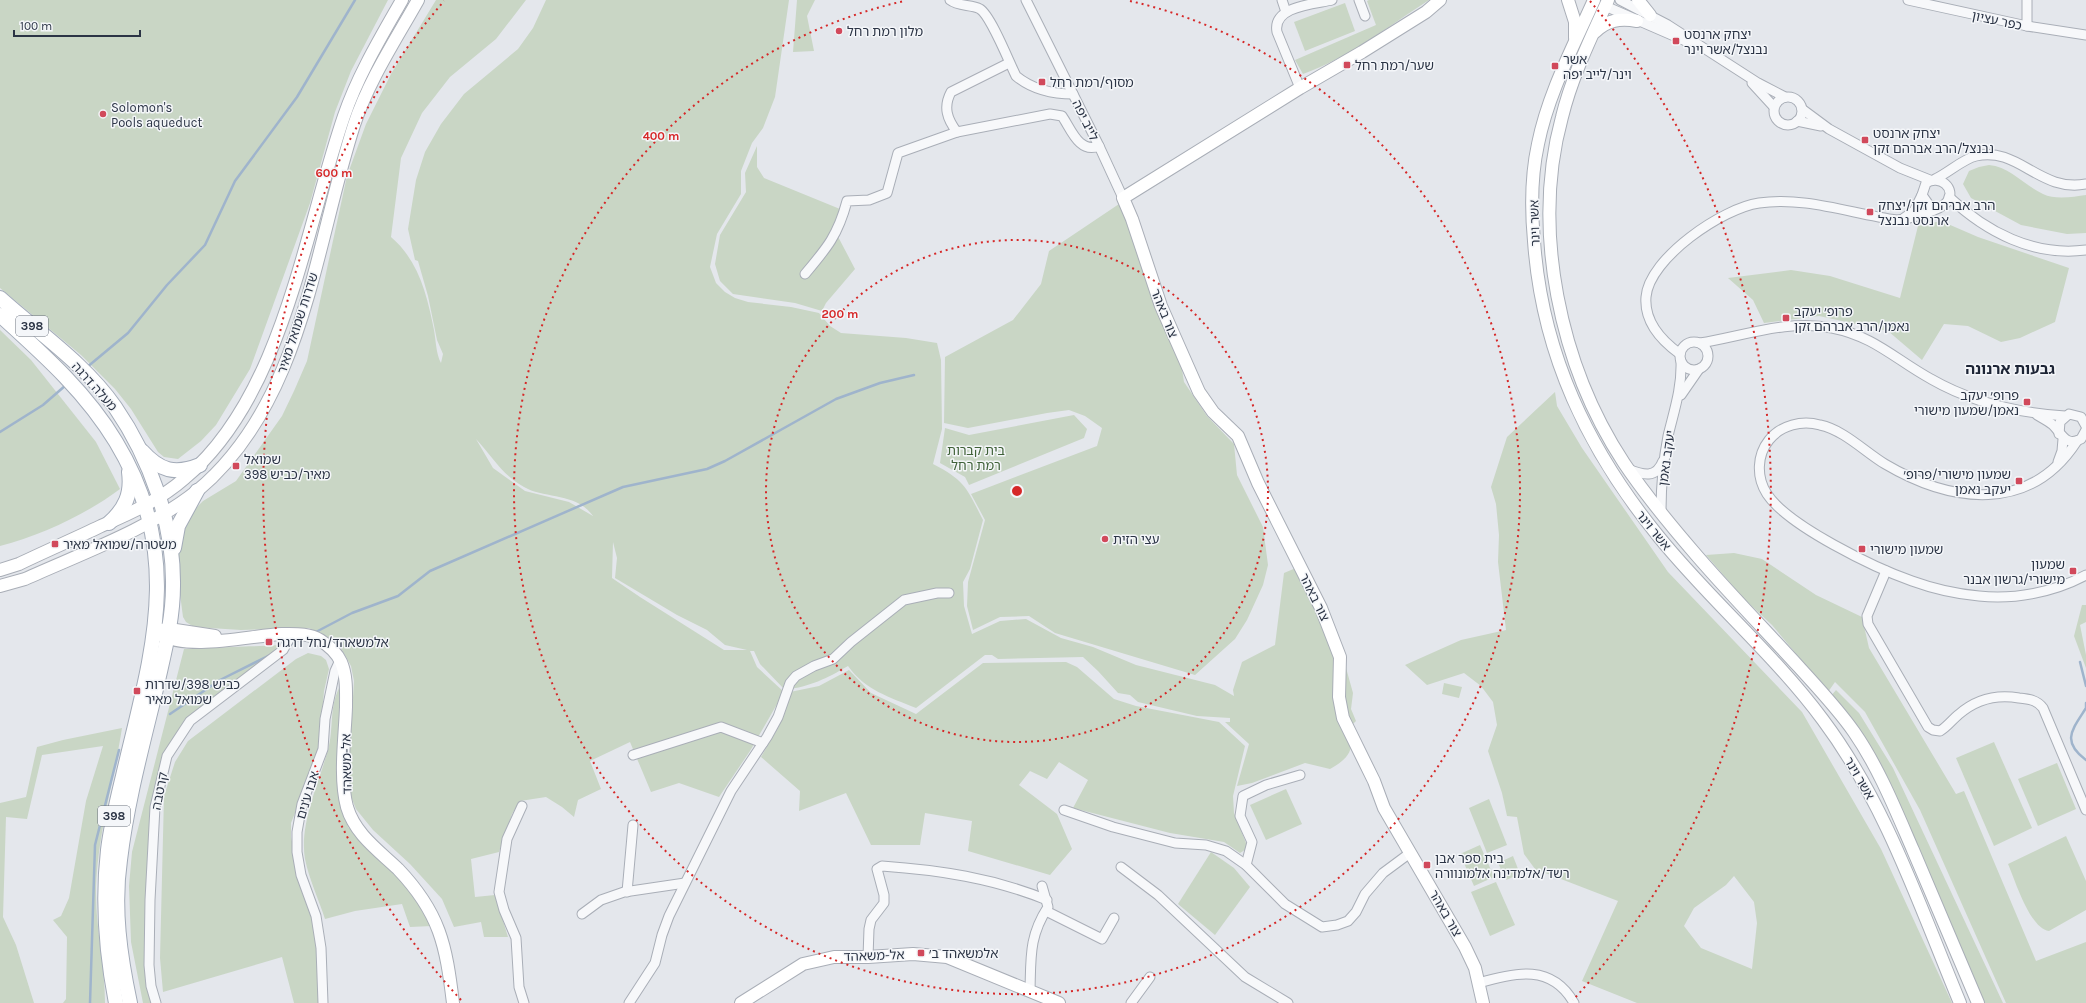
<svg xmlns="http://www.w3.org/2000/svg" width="2086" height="1003" font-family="Karla,'Noto Sans Hebrew',sans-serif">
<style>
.green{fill:#c9d6c5;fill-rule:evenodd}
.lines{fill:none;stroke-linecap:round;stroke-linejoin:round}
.stream{stroke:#9fb4cc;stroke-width:2.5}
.street-casing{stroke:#a9aeb7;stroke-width:11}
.secondary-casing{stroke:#a9aeb7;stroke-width:14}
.primary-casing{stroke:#a3abb8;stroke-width:16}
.street{stroke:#f7f8fa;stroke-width:9}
.secondary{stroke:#fff;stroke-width:12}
.primary{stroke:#fff;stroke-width:14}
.ring{fill:none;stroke:#d62828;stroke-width:2;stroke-dasharray:2 4}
.poi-dot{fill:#d1495b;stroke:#f4f6f9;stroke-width:1.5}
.labels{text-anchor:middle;stroke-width:3;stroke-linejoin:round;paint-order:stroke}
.shield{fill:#f4f6f9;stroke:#676e7b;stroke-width:1}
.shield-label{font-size:12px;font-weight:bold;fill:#2b3445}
.street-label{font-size:13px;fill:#2b3445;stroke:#f4f6f9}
.poi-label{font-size:13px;fill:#2b3445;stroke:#f4f6f9;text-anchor:start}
.park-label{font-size:13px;fill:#3f6138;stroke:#f4f6f9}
.quarter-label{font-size:15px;font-weight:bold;fill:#1d2536;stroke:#f4f6f9}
.centre{fill:#d62828;stroke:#f4f6f9;stroke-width:2}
.ring-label{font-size:12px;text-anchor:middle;font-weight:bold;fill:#d62828;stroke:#f4f6f9;stroke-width:3;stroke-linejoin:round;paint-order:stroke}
</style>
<rect width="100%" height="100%" fill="#e4e7ec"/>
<g class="green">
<path d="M0 0H388L351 71 335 112 310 203 250 369 216 425 201 441 178 459 164 457 158 452 131 409 115 389 81 355 0 288Z"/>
<path d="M436 0H526L496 39 450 77 422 113 401 158 391 237C419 261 427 295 434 330 436 341 436 354 441 363L443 354 437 340 428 296 418 261 415 260 408 229 416 180 425 152 441 124 464 94 518 49 533 28 546 0H789L775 97 763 128 752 143 741 171V194L717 234 710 267 716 283 725 292 735 298 748 302 791 307 819 313 830 326 841 333 906 338 937 343 941 360 942 429 933 464C966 481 967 489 983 520L970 569 963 582 964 606 972 634 1000 621 1026 619 1061 638 1093 647 1136 665 1215 685 1234 696 1233 690 1242 662 1275 645 1284 573 1303 565 1341 650 1353 693 1351 709 1356 721 1348 729C1356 750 1348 759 1330 769L1305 763 1252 783 1237 786 1249 744 1225 722H1230V718L1197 716 1138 702 1130 695 1118 693 1098 671 1083 657 998 659 992 655H985L916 708C889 697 865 690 848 666 826 679 811 686 785 690L760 664 754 651H750L757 667 784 692 750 751 719 797 679 783 651 792 630 742 590 761 601 789 578 800 574 817 562 807 546 797 520 801 512 814 499 852 471 859 475 897 495 895 508 937H484L481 922 454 927 442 899 410 864 373 830 356 809 350 794V746L354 681 351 666 342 650 333 640 309 628 241 630 194 627 186 622 183 617 176 563 177 552 184 531 195 509 203 501 236 481 282 416 294 391 307 361 347 176 366 124 391 74ZM476 439C493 457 501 474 524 487 544 499 576 492 593 516L569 502 525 491 493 468ZM613 542 617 558 615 578 677 615 707 630 725 645 747 650H724L640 597 612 578Z"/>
<path d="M797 0H815L807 16 814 51 793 52Z"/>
<path d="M1369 0H1429C1389 26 1348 58 1303 74L1295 60 1376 25 1367 1Z"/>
<path d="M1345 3 1355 31 1305 51 1294 22Z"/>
<path d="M757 146V167L764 178 840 209 834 229 855 269 826 303 822 311 795 303 733 294 720 281 715 264 720 235 746 192 745 173Z"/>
<path d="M1989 165C2010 167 2024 185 2043 194 2055 200 2073 197 2086 195V233L2067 234 2021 225 1971 198 1963 184 1969 171 1979 167Z"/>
<path d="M1122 202 1179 350 1184 382 1207 416 1234 444 1237 475 1263 527 1268 565 1263 585 1247 620 1235 639 1195 675 1055 633 1029 616 1000 617 973 630 967 606 968 582 985 520 971 494 1097 446 1102 428 1085 416 1069 410 1047 413 968 428 944 423 945 357 1013 320 1041 284 1049 251Z"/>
<path d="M1941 221 1978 237 2069 268 2055 322 2020 338 2001 342 1968 326 1944 324 1922 360 1888 331 1819 316 1764 323 1753 300 1728 278 1791 270 1830 276 1900 298 1918 226Z"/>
<path d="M0 330 31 360 96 442 120 489C85 515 42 535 0 546Z"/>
<path d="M1555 392 1557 406 1582 448 1668 572 1802 712 1881 849 1952 1003H1637L1582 981 1618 901 1535 869 1524 854 1517 817 1507 816 1502 793 1488 751 1497 725 1493 702 1481 686 1464 673 1427 685 1405 665 1461 640 1506 630 1498 562 1499 535 1496 504 1491 487 1507 437ZM1734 876 1754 902 1757 923 1752 969 1701 948 1684 926 1694 908 1726 885Z"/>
<path d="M1074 415 1087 429 1084 438 969 485 965 477 940 463 945 428 969 435Z"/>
<path d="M1734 553 1762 559 1816 595 1862 617 1869 648 1956 794 1964 791 2036 961 2086 942V1003H2006L1920 810 1865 712 1835 682 1828 692 1772 625 1744 599 1706 555Z"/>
<path d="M2082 605H2086V622L2080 625 2086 655V668L2074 636Z"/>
<path d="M283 645 187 718 152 805V1003H143L131 942 129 886 132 852 184 649Z"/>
<path d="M308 653 321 656 326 660 329 669 324 691 320 743 316 761 291 823V837L302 888 315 929 319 1003H294L282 957 163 992 160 958 164 796 175 762 188 741 296 659Z"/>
<path d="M1066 662 1077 667 1114 699 1136 706 1219 722 1245 746 1233 796 1234 813 1248 848 1240 853 1224 842 1170 833 1073 808 1088 780 1059 762 1047 779 1030 771 1019 785 1057 814 1072 849 1050 875 968 851 972 821 925 813 920 845H871L846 793 799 811 800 791 761 757 778 728 790 692 819 686 849 670 871 693 916 714 983 663Z"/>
<path d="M1444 683 1462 687 1459 698 1442 694Z"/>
<path d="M339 688V777L342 810 348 827 415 895 432 926 410 927 402 904 355 911 325 919C319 900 309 879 305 859 299 825 319 782 328 750 334 728 329 709 339 688Z"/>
<path d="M1836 690 1859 713 1893 768 2003 1003H1984L1898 811 1831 696Z"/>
<path d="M122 728C114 780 96 842 96 894 96 930 105 966 105 1003H63L66 999 67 937 53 920 61 916 69 898 86 801 103 746 42 755 27 819 6 817 3 917 16 945 34 1003H0V803L26 797 37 747 63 740Z"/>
<path d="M1994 742 2032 828 1994 846 1956 758Z"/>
<path d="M2057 763 2076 809 2038 826 2018 779Z"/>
<path d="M1286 789 1302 824 1266 840 1250 805Z"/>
<path d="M1489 799 1507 845 1487 853 1469 808Z"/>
<path d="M2066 836 2086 881V910L2049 931C2030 929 2015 880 2008 864Z"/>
<path d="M1480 845 1494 877 1474 886 1460 854Z"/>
<path d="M1211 852 1234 868 1250 887 1215 935 1178 904Z"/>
<path d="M1513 856 1520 874 1506 880 1498 863Z"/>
<path d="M1496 882 1515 925 1490 936 1471 892Z"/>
</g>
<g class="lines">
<g class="stream">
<path d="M86 368 128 333 167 285 205 245 235 181 297 97 355 0"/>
<path d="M0 432 43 405 66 385"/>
<path d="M314 633 352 613 398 596 430 571 623 487 707 469 725 461 836 399 880 383 914 375"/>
<path d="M289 645 301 639"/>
<path d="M2080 662 2086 686"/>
<path d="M2086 703V708C2072 730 2061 741 2086 760"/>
<path d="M170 714 220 680 270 655"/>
<path d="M90 1003 95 845 119 750"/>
</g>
<defs>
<g id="street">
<path d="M950 0C959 7 971 4 980 9 991 16 1009 62 1016 76 1033 90 1052 94 1073 94"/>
<path d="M1026 0 1099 146 1123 198"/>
<path d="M1282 0 1286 12"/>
<path d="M1359 0 1365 16"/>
<path d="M1620 0 1668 25 1758 83 1785 97"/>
<path d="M1908 0 2027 26 2086 35"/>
<path d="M1605 6 1688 42"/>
<path d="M2027 26V0"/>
<path d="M1009 63 951 92C943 107 947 119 957 132L1050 114 1062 116C1071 129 1079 154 1099 146"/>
<path d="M1752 83 1774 107"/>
<path d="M1300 88 1277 32C1272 6 1315 4 1332 0"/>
<circle cx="1788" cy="111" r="14"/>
<path d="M1802 109 1829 129 1900 168 1930 180"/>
<path d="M1797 121 1821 126"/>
<path d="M1935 179C1948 173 1963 159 1976 156 2018 146 2040 193 2086 184"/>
<path d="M1949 197C1986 232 2034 257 2086 250"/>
<path d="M1904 218 1914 211 1922 195"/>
<path d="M805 274C827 248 838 235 847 201L869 200 887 193 898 153 957 132"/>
<circle cx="1694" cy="356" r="14"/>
<path d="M1700 343C1744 336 1788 319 1832 328 1874 336 1896 360 1931 379 1971 402 2020 413 2065 416"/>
<path d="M1680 354C1662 341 1644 322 1646 297 1649 258 1723 208 1759 203 1805 196 1852 214 1897 220 1908 219 1940 211 1947 202 1957 188 1939 174 1926 183L1922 195 1929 205 1938 207"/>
<path d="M1681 395 1699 369"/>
<path d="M2037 415C2042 418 2048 421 2053 425 2062 434 2066 447 2081 439L2086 430"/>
<path d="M2059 434 2060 422 2069 414 2081 417 2086 426"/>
<path d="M2077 441C2030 514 1951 503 1885 464 1865 452 1844 430 1820 425 1802 420 1781 425 1769 440 1757 455 1756 477 1767 494 1788 526 1875 568 1912 581 1934 589 1956 594 1979 596 2014 600 2055 592 2086 575"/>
<path d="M2058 462 2062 451 2063 439"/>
<path d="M1628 469C1643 475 1656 479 1663 461"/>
<path d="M1661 512C1661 487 1663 462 1668 436 1674 411 1682 388 1681 361"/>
<path d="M1886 571 1867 616 1868 624 1928 727 1933 730 1940 731C1947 727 1952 720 1958 715 1976 699 1996 694 2019 698 2029 699 2037 700 2043 708L2086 810"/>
<path d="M633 755 721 727 763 743"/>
<path d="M522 806 507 839 499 892 504 910 516 938 519 987 524 1003"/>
<path d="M1064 810 1113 827 1175 843 1206 845 1226 851 1246 865 1285 904 1322 927 1337 925 1348 921 1356 912 1365 894 1383 873 1410 853"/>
<path d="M1246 865 1252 842 1240 816 1243 796 1266 785 1300 775"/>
<path d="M1121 867 1158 895 1245 977 1288 1003"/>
<path d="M627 892 633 825"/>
<path d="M1046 911 1102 939 1114 918"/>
<path d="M582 914 601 900 624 892 685 883"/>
<path d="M868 957 869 929 871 920 884 903V895L877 869 882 866C939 870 993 878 1047 900"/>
<path d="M1479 983C1516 972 1552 964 1574 1003"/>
<path d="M1030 990C1031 957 1029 936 1048 907L1042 886"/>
<path d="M156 1003 151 986 149 965 150 900 155 807 167 756 190 721 283 650 292 634"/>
<path d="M323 1003 321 948 316 916 301 875 297 852V832L302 804 323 749 325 719 335 671 340 660"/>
<path d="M629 1003 655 963 662 935 669 916 731 791 767 737 778 717 790 683 796 676 814 666 833 659 851 642 904 600 937 593H949"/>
<path d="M1131 1003 1150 977"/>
</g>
<g id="secondary">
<path d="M1440 0 1426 12 1362 52 1300 88 1123 198 1132 219 1161 306 1199 392 1213 412 1238 436 1258 483 1321 608 1340 657 1339 697 1343 718 1374 781 1384 808 1465 947 1475 968 1483 1003"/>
<path d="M1568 0 1575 22V38"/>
<path d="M1594 0C1573 47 1548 94 1538 144 1531 176 1531 209 1534 241 1542 354 1588 450 1659 537 1710 600 1774 654 1823 720 1886 804 1920 907 1960 1003"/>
<path d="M1608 0C1591 38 1572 76 1562 117 1531 230 1560 366 1624 463 1646 496 1672 527 1698 557 1731 595 1765 630 1799 667 1818 688 1838 709 1854 732 1879 768 1896 811 1913 850 1935 901 1956 952 1978 1003"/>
<path d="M1638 0 1650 15"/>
<path d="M1595 32C1607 20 1620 18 1637 21"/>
<path d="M0 570 19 564C46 551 74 539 101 526 131 513 160 500 185 478 283 396 304 232 344 116 358 75 381 37 402 0"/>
<path d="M0 586 25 579C80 554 150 529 197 491 303 403 314 249 354 125 369 80 395 41 418 0"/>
<path d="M161 630 169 629 215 636"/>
<path d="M159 634C190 651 247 636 282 634 295 634 309 633 320 640 328 645 337 653 341 662 347 676 346 692 346 707 345 737 339 777 347 807 355 834 378 850 398 869 440 913 446 945 453 1003"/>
<path d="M741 1003 803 964 834 957H868L913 954 947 957 1059 1003"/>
</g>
<g id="primary">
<path d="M0 298C39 333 85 364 115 407 150 458 174 524 173 586 173 620 164 653 157 685 143 743 127 801 120 860 113 908 120 956 130 1003"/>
<path d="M0 315C43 354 86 392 116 442 186 558 151 655 123 776 117 801 111 825 108 850 102 902 106 952 116 1003"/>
<path d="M142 451C160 471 175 475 200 465"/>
<path d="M109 523C125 509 132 494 129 472"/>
<path d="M174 548 178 526 197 491"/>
</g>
</defs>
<use href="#street" class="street-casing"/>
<use href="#secondary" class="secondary-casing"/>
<use href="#primary" class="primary-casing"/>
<use href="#street" class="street"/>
<use href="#secondary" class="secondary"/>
<use href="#primary" class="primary"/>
</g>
<g class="ring">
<circle cx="1017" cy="491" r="251"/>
<path d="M1130 1A503 503 0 1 1 904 1"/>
<path d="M461 1000A754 754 0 0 1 444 1M1590 1A754 754 0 0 1 1573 1000"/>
</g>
<g class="poi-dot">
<circle cx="839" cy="31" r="4"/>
<rect x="1672" y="37" width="8" height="8" rx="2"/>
<rect x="1343" y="61" width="8" height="8" rx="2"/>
<rect x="1551" y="62" width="8" height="8" rx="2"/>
<rect x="1038" y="78" width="8" height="8" rx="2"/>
<circle cx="103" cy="114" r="4"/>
<rect x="1861" y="136" width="8" height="8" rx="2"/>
<rect x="1866" y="208" width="8" height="8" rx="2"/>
<rect x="1782" y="314" width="8" height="8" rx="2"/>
<rect x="2023" y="398" width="8" height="8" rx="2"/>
<rect x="232" y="462" width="8" height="8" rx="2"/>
<rect x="2015" y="477" width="8" height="8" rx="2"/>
<circle cx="1105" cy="539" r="4"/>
<rect x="51" y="540" width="8" height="8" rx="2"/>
<rect x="1858" y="545" width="8" height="8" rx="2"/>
<rect x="2069" y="567" width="8" height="8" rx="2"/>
<rect x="265" y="638" width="8" height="8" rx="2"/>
<rect x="133" y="687" width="8" height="8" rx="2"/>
<rect x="1423" y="861" width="8" height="8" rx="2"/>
<rect x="917" y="949" width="8" height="8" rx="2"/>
</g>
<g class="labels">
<g class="shield">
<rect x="16" y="316" width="32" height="20" rx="3"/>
<rect x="98" y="806" width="32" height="20" rx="3"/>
</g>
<g class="shield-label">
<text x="32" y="330">398</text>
<text x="114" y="820">398</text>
</g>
<g class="street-label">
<text transform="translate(1997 20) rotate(12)" y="5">כפר עציון</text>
<text transform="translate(1086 120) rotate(64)" y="5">לייב יפה</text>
<text transform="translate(1534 223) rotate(-92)" y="5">אשר וינר</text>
<text transform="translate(1165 313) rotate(68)" y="5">צור באהר</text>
<text transform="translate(297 323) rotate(-72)" y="5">שדרות שמואל מאיר</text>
<text transform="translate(95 386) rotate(48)" y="5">מעלה דרגה</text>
<text transform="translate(1666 458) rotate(-82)" y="5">יעקב נאמן</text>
<text transform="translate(1654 530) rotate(51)" y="5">אשר וינר</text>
<text transform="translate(1315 597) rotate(64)" y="5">צור באהר</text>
<text transform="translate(346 764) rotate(-91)" y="5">אל-משאהד</text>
<text transform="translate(1860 778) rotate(60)" y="5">אשר וינר</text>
<text transform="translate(159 791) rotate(-79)" y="5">קרטבה</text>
<text transform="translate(307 795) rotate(-73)" y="5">אבו ע'נים</text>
<text transform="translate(1446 913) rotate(60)" y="5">צור באהר</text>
<text transform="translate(874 955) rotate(-2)" y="5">אל-משאהד</text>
</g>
<g class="poi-label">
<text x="847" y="36">מלון רמת רחל</text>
<text x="1684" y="39">יצחק ארנסט<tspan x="1684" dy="15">נבנצל/אשר וינר</tspan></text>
<text x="1563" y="64">אשר<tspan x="1563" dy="15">וינר/לייב יפה</tspan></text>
<text x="1355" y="70">שער/רמת רחל</text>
<text x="1050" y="87">מסוף/רמת רחל</text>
<text x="111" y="112">Solomon's<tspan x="111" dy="15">Pools aqueduct</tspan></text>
<text x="1873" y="138">יצחק ארנסט<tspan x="1873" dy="15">נבנצל/הרב אברהם זקן</tspan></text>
<text x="1878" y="210">הרב אברהם זקן/יצחק<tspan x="1878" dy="15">ארנסט נבנצל</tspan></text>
<text x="1794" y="316">פרופ׳ יעקב<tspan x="1794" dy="15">נאמן/הרב אברהם זקן</tspan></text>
<text x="2019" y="400" text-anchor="end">פרופ׳ יעקב<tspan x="2019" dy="15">נאמן/שמעון מישורי</tspan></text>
<text x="244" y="464">שמואל<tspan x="244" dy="15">מאיר/כביש 398</tspan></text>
<text x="2011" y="479" text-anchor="end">שמעון מישורי/פרופ׳<tspan x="2011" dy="15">יעקב נאמן</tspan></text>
<text x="1113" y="544">עצי הזית</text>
<text x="63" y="549">משטרה/שמואל מאיר</text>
<text x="1870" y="554">שמעון מישורי</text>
<text x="2065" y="569" text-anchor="end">שמעון<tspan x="2065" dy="15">מישורי/גרשון אבנר</tspan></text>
<text x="277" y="647">אלמשאהד/נחל דרגה</text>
<text x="145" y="689">כביש 398/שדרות<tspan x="145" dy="15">שמואל מאיר</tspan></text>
<text x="1435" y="863">בית ספר אבן<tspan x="1435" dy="15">רשד/אלמדינה אלמונוורה</tspan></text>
<text x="929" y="958">אלמשאהד ב׳</text>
</g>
<g class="park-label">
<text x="976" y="455">בית קברות<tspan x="976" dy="15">רמת רחל</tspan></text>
</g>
<g class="quarter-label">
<text x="2010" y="374">גבעות ארנונה</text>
</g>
</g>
<circle cx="1017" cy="491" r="6" class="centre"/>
<g class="ring-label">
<text x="661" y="140">400 m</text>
<text x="334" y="177">600 m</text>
<text x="840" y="318">200 m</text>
</g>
<path d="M14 30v6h126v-6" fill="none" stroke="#2b3445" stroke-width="2"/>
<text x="20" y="30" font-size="12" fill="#2b3445" stroke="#f4f6f9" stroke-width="3" paint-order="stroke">100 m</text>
</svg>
